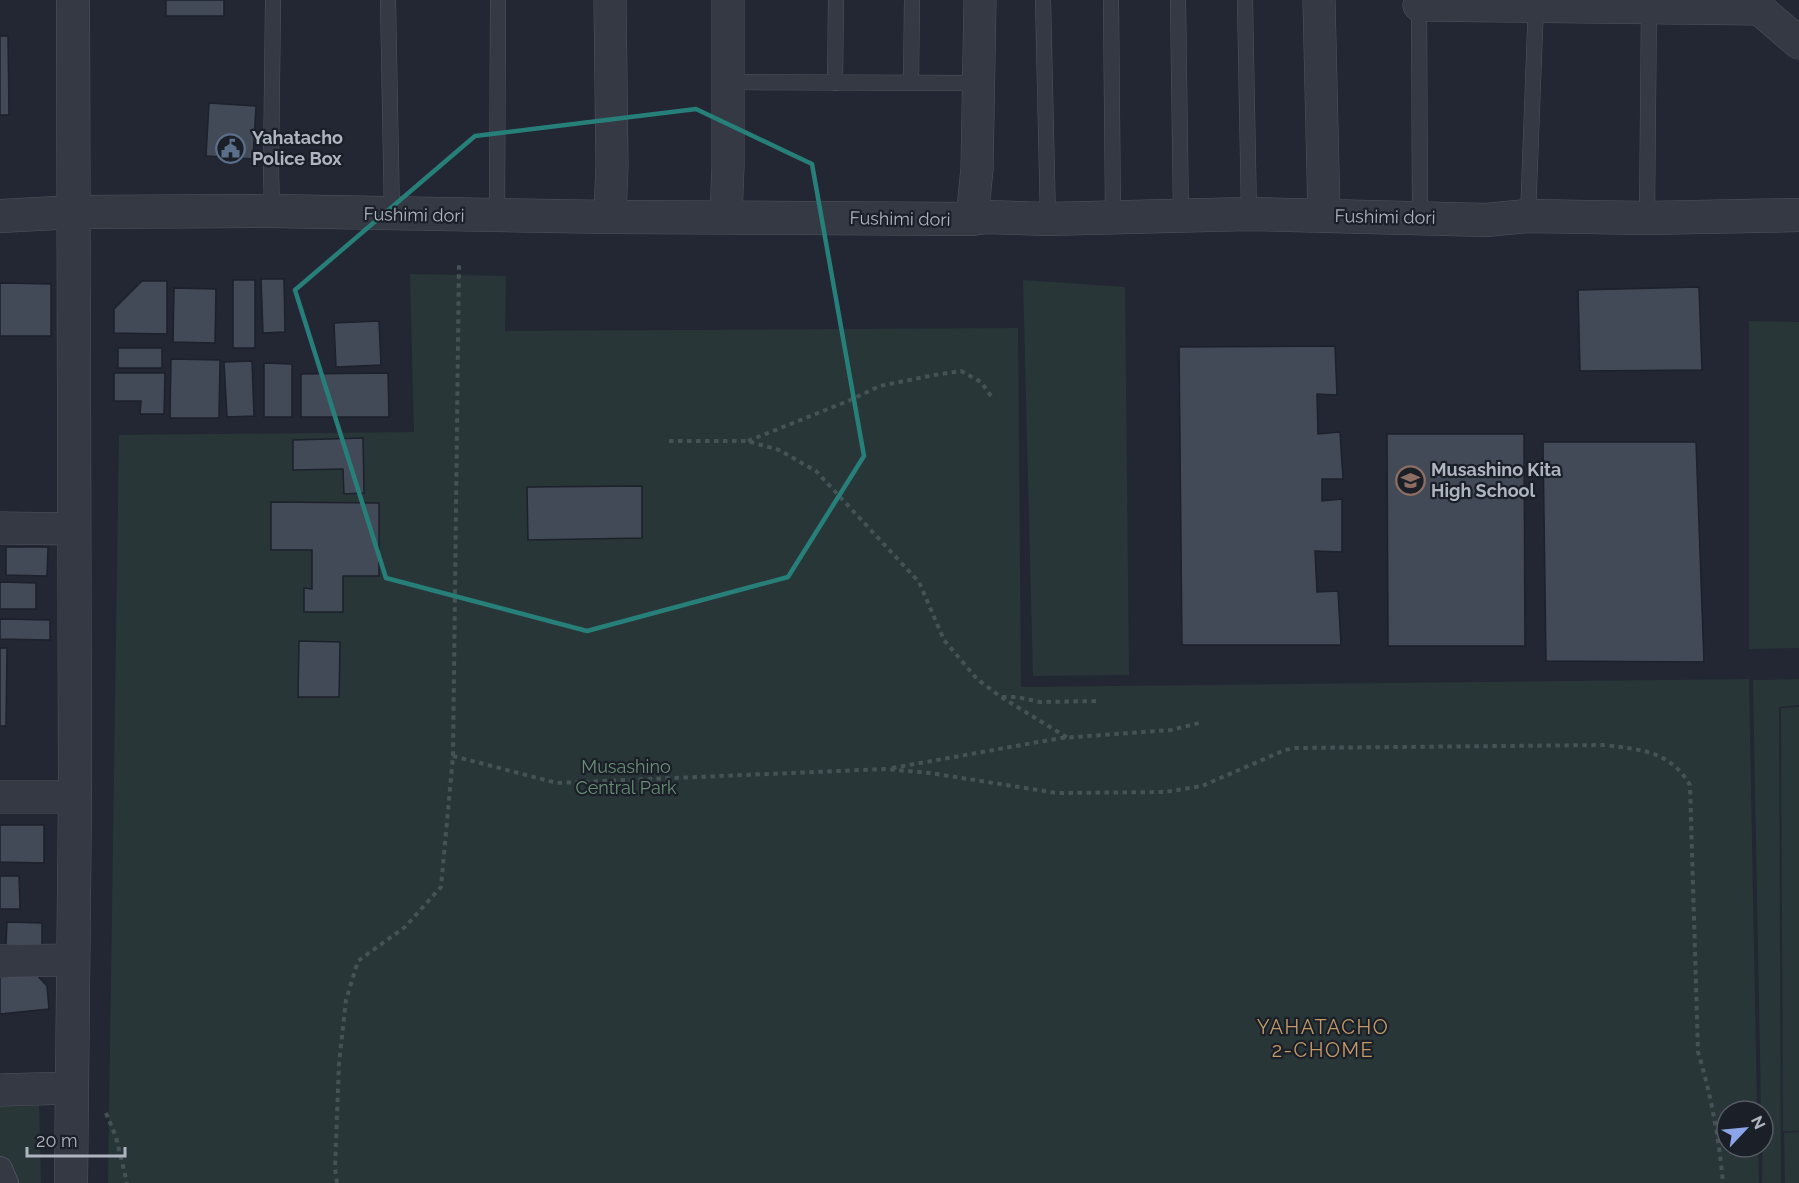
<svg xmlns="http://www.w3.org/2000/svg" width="1799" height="1183" font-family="Raleway,sans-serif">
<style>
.green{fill:#283638}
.building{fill:#434a57;stroke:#1c212b;stroke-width:1.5}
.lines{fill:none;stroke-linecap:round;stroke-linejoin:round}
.service-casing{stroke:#4f545f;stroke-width:16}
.pedestrian-casing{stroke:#4f545f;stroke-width:26}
.minor-casing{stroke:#4f545f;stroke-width:33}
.tertiary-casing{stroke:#4f545f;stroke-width:34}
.path{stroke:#455256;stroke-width:4;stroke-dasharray:4.5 4.5;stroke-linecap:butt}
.service{stroke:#353944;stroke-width:15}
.pedestrian{stroke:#353944;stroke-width:24}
.minor{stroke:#353944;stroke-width:32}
.tertiary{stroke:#353944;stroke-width:33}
.marked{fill:none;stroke:#277f7a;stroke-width:4.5;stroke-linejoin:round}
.labels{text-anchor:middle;stroke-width:4.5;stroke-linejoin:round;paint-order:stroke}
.poi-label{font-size:18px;font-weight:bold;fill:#afb4c1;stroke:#1a1f28;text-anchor:start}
.street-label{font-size:18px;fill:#afb4c1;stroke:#1a1f28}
.park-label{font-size:18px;fill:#6a8e76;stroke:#1a1f28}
.neighbourhood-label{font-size:20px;letter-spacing:1.5px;fill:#c49a67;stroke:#1a1f28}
</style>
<rect width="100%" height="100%" fill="#222733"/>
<g class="green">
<path d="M410 274 506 276 505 331 1018 328 1021 687 1749 679 1757 1111H1727V1147H1758L1759 1183H108L119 435 414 432Z"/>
<path d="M1023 280 1125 287 1129 675 1033 676Z"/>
<path d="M1749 321 1799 322V648L1749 649Z"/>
<path d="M1799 679V705L1779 707 1781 1183H1762L1763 1111H1761L1753 680Z"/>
<path d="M1799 707V1131H1783L1781 708Z"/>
<path d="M0 1102 39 1103 41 1183H0Z"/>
<path d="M1799 1132V1183H1785L1784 1133Z"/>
</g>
<g class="building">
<rect x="166" y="0" width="58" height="16"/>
<path d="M0 36H8L9 115H0Z"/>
<path d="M209 103 256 106 253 159 206 156Z"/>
<path d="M261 279H284L285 332 263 333Z"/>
<rect x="233" y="280" width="22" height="68"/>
<path d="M142 281H167V334L114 333V309Z"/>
<path d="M0 283 51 284V336H0Z"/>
<path d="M1699 287 1702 370 1580 371 1578 290Z"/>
<path d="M174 288 216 289 215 343 173 342Z"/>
<path d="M379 321 381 365 336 367 334 323Z"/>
<path d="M1335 346 1337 395 1317 394 1318 434 1340 432 1343 479H1322V501L1342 499V552L1315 551 1317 592 1338 591 1341 645H1182L1179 347Z"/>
<rect x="118" y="348" width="44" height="20"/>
<path d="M171 359 220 360 219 418H170Z"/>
<path d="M252 361 254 416 227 417 224 362Z"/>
<path d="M264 363 292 364V417H264Z"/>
<path d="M114 373H165L164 414H140L141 401H114Z"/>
<path d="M388 373 389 417H301V374Z"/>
<path d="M1387 434H1524L1525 646H1388Z"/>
<path d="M363 438 364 493 344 494 343 469 293 470V440Z"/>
<path d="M1543 442H1696L1704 662 1546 661Z"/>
<path d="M642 486V538L528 540 527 487Z"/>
<path d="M271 502 379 503V576H343V612H304V588L312 589V550H271Z"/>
<path d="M6 547H48L47 576 6 575Z"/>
<path d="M0 582 36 583V609H0Z"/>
<path d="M0 619 50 620V640L0 639Z"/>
<path d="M299 641 340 642 339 697H298Z"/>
<path d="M0 648H7L6 726H0Z"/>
<path d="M0 825H44V863L0 862Z"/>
<path d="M0 876H19L20 909H0Z"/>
<path d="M7 922 42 923V947L6 945Z"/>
<path d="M36 974 47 986 49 1009 0 1014V977Z"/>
</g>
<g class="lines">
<defs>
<g id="service">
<path d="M388 0 392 215"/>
<path d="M1043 0 1048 219"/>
<path d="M1111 0 1113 218"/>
<path d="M1178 0 1181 216"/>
<path d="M1245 0 1249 214"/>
<path d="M1419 0 1420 218"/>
<path d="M728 82 980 83"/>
<path d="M835 83 836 0"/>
<path d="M911 83 912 0"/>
<path d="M272 211 271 169 273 0"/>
<path d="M497 216 498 0"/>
<path d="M1528 216 1536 3"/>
<path d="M1647 218 1649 3"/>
</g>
<path id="pedestrian" d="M0 1169 6 1183"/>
<g id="minor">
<path d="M610 0 612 165 610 217"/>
<path d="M1319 0 1324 216"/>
<path d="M1749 0 1799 43"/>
<path d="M1419 5 1760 9"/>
<path d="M726 217 728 166V0"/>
<path d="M972 219 977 169 980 0"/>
<path d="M0 528 73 529"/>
<path d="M0 797H75"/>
<path d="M0 961 73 960"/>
<path d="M0 1090 71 1088"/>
</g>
<g id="tertiary">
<path d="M0 216 75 212 272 211 610 217 972 219 987 217 1048 219 1249 214 1486 220 1528 216 1647 218 1799 215"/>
<path d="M71 1183 75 797 73 0"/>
</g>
</defs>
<use href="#service" class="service-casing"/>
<use href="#pedestrian" class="pedestrian-casing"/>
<use href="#minor" class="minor-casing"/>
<use href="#tertiary" class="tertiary-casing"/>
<g class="path">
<path d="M669 441H747L779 450 816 471 919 582 944 640 977 679 1001 697 1068 738"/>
<path d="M748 441 848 401 880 386 934 375 961 371 981 382 991 396"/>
<path d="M1002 697H1017L1040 702 1099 701"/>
<path d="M453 756 557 783 885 769 930 773 1057 793 1165 792 1202 786 1285 750 1296 748 1605 745C1641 750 1669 750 1690 785L1698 1052C1711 1094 1719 1139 1723 1183"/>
<path d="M892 768 1061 738 1171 730 1199 723"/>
<path d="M106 1113 116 1137 127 1183"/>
<path d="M337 1183 335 1169 339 1063 346 1000 358 961 405 927 441 887 453 756 459 262"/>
</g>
<use href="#service" class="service"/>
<use href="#pedestrian" class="pedestrian"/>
<use href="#minor" class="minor"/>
<use href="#tertiary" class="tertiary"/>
</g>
<path class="marked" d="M696 109 812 164 864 456 788 577 587 631 386 578 295 290 475 136Z"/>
<defs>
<symbol id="civic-ring" viewBox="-11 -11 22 22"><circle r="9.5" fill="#1a1f28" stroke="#5c6f8a" stroke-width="1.5"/><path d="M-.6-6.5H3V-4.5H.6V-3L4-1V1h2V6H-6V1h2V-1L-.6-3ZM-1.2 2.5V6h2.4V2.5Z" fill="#5c6f8a"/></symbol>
<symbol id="school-ring" viewBox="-11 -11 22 22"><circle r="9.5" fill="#1a1f28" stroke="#8d6e63" stroke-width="1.5"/><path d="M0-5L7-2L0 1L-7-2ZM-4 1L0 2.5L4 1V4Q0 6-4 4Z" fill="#8d6e63"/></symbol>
</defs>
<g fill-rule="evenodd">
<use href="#civic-ring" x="214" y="132" width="33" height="33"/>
<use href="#school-ring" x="1394" y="464" width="33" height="33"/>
</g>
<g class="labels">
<g class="poi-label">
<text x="252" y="144">Yahatacho<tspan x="252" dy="21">Police Box</tspan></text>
<text x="1431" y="476">Musashino Kita<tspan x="1431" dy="21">High School</tspan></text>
</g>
<g class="street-label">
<text transform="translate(414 215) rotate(1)" y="6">Fushimi dori</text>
<text transform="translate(1385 217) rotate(1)" y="6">Fushimi dori</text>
<text transform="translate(900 219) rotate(1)" y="6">Fushimi dori</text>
</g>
<g class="park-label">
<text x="626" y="773">Musashino<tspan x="626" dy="21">Central Park</tspan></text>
</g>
<g class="neighbourhood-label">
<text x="1323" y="1034">YAHATACHO<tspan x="1323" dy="23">2-CHOME</tspan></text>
</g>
</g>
<g transform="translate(1745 1129) rotate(64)"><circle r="28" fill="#1a1f28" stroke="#565b65" stroke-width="1.5"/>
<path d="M0-4.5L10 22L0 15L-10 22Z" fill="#8ca5e9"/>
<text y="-9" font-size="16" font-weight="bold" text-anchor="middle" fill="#afb4c1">N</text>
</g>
<path d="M27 1147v9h98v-9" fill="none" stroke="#afb4c1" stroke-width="3"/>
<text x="36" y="1147" font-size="18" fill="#afb4c1" stroke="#1a1f28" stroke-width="4.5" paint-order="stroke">20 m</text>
</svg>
